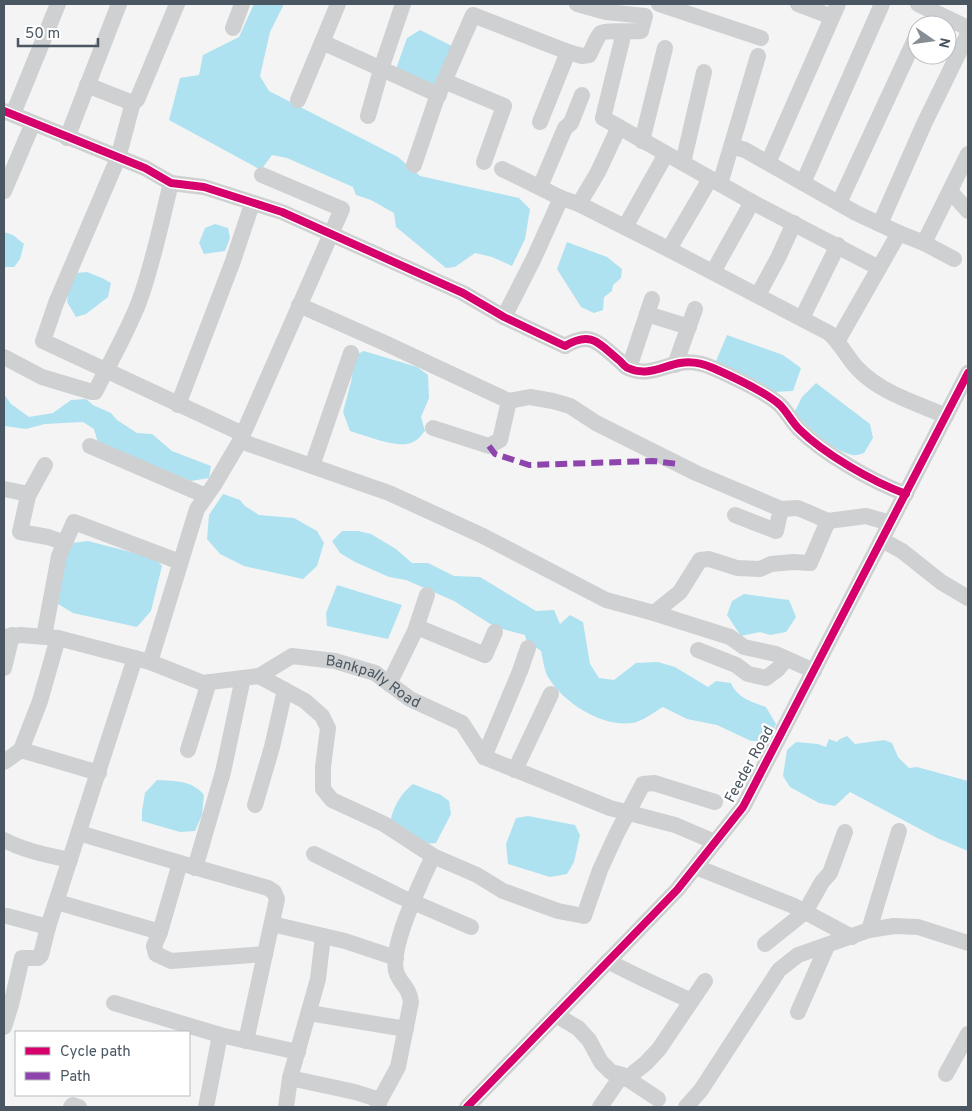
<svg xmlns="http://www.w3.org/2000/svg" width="972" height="1111" font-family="Overpass,sans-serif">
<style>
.water{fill:#aee2f0}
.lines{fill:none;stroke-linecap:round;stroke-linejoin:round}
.minor{stroke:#ced0d2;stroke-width:16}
.quiet{stroke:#8e44ad;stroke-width:6;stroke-dasharray:12 6;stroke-linecap:butt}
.cycleway-casing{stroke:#fff;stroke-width:11}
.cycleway{stroke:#d6006c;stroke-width:8}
.labels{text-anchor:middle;stroke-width:4.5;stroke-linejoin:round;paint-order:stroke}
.street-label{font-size:15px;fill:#4a5661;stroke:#fff}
</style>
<rect width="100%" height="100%" fill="#f4f4f4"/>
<g class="water">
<path d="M254 4H284L270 32 260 76 269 91 398 157 420 176 519 198 530 209 525 239 512 266 492 257 475 253 455 267 446 268 396 227 394 213 371 200 356 195 353 187 287 158 272 155 261 170 169 120 180 78 199 75 203 55 239 37Z"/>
<path d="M420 30 452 46 436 89 396 69 407 38Z"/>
<path d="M215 224 228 228 230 238 225 251 204 254 199 243 205 228Z"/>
<path d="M4 232 13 235 24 244 20 259 14 267H4Z"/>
<path d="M567 242 607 257 622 269 621 278 613 285 612 291 604 297 603 310 594 313 581 307 557 269Z"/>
<path d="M87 272 102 278 111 283 108 297 86 314 76 317 67 302 69 286 76 273Z"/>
<path d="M727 335 783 355 801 368 793 391 773 392 716 361Z"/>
<path d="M364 351 417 367 428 375 429 398 421 417 425 431C422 434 418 440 413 442 399 450 365 435 350 431L343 412 351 382 355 355Z"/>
<path d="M816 383 870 424 873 438 864 453C860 454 856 456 852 455 831 450 809 427 794 413L802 397Z"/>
<path d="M4 394 11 404 29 417 53 413 71 400 86 399 93 405 111 413 117 420 137 433 152 434 172 451 211 466 209 478 191 481 98 443 94 429 83 422 45 424 26 429 4 426Z"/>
<path d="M223 494 240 500 245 506 259 515 294 518 317 531 324 543 317 566 303 579 244 566 220 554 207 539 209 515Z"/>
<path d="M342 531H358L371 534 396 549 412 563H428L454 576 480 577 536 611 554 610 560 624 570 615 583 622 590 664 599 678 614 680 636 663 658 662 675 667 708 687 716 681 731 683C737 698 752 702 766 707L776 724 767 746 757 741H751L717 725 687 719 663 707C654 712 642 722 632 723 601 727 564 703 548 677 544 670 543 659 541 651L526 640 525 635 495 627 454 601 406 580 389 577 355 562 340 553 332 541Z"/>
<path d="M88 541 154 558 162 566 151 611 137 627 73 613 58 604 65 561 72 543Z"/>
<path d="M337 585 402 605 388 639 327 626 326 613Z"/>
<path d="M744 594 789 600 796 617 786 632 770 635 760 632 741 636 727 615 732 601Z"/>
<path d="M847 736 855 744 884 740 892 743 898 757 909 768 917 767 968 781V851L937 838 850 792 835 806 819 803 790 787 783 776 787 750 796 742 818 744 826 747 829 739 837 742 840 739Z"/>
<path d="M157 780C175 781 192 780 204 795L202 815 195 831 180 832 142 821V811L145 793Z"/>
<path d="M413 784 441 795 449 801 451 814 436 843 422 844 390 824C392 808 401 793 413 784Z"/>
<path d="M528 816 575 825 580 835 574 862 567 874 550 877 508 864 506 844 516 818Z"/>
</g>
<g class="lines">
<g class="minor">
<path d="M659 4 761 38"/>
<path d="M798 4 832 17"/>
<path d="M918 4 968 28"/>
<path d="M233 28 242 4"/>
<path d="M624 32 603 118 752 202 879 268"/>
<path d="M322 42 439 95"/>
<path d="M444 81 504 106 484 162"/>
<path d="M87 85 130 102 137 100 177 4"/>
<path d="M298 100 338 4"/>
<path d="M133 102 118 158 56 303 43 341 243 434"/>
<path d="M4 111 145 168 171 183 204 187 282 212 463 293 504 317 565 346C592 330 599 344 620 361 622 363 625 367 628 368 647 377 663 366 680 363 691 361 704 364 713 368 731 376 767 393 780 405 787 412 792 422 799 429 824 454 873 482 906 494"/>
<path d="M13 114 58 4"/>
<path d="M368 116 383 63 403 4"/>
<path d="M540 122 568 52"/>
<path d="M67 138 119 4"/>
<path d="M642 141 665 48"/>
<path d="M732 146 745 150 856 213 899 233"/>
<path d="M683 163 704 72"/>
<path d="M768 163 838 4"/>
<path d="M414 165 436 100 473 15 568 52 582 56 589 55C593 48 596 38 601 33 605 30 633 32 641 31L645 16 606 12 577 4"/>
<path d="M502 169 561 198 534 258 504 317"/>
<path d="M803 183 882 4"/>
<path d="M720 184 758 56"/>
<path d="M540 187 565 128 571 123 582 95"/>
<path d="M4 191 33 123"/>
<path d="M950 191 968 211"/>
<path d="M561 198 579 204 674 252 829 333C841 343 847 358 858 369 881 393 916 403 946 416"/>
<path d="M839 203 917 35"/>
<path d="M579 204 598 172 619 127"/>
<path d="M880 224 924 124 968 34"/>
<path d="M625 227 666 154"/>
<path d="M924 243 968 154"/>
<path d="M669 249 710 179"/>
<path d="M713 272 752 202"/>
<path d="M758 295 778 258 794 223"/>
<path d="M299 305 387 344 509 401 500 440 489 446 433 428"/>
<path d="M647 314 689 327"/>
<path d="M802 318 838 245"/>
<path d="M838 340 899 233 924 243 954 259"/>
<path d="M4 357 42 377 92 392H95C110 362 127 333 139 302 153 264 161 223 171 183"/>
<path d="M675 365 695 309"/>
<path d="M629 368 652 299"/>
<path d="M509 401 530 397 553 401 570 406 596 423 696 473 781 509 798 508 828 521 866 516 890 523"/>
<path d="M178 405 233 261 252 204"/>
<path d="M240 441 389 493 483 536 606 600 654 613 730 637 744 647 776 654 814 671"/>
<path d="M90 446 206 496"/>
<path d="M45 465 28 496 20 532 48 537 65 543"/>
<path d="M312 466 351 353"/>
<path d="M4 489 29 494"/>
<path d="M735 515 776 531 781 509"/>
<path d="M882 540 902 551 941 582 968 598"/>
<path d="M654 613 680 592 700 560 709 559 737 568 760 569 771 564 793 562 810 563 828 521"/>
<path d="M417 627 485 655 495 632"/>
<path d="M44 636 59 556 74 522 180 562"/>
<path id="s1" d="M4 637 21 635 58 638 150 662 203 683 259 676 292 656 335 661 375 673 410 699 462 723 484 757 610 808 675 825 715 842"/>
<path d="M698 650 736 665 748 674 766 678 778 669 786 659"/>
<path d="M150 662 197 509 214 485 240 441 342 209 262 175"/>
<path d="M4 668 12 635"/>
<path d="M259 676 305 701 322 716 328 728 323 767V789L332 800 384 824 433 856 477 875 503 891 558 911 584 916 600 870 617 833 643 784 654 783 715 802"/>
<path d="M389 684 415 631 427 595"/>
<path d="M21 750 40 701 58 638"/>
<path d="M188 750 209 682"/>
<path d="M484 757 520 671 528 648"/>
<path d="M4 762 21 750 99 773"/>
<path d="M515 770 551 694"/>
<path d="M255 805 272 747 285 690"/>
<path d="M79 833 180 863 160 932 154 946 156 954 171 961 265 954"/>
<path d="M4 840C25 851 47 855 70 860"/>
<path d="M314 854 399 896 471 927"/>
<path d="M180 863 268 888 274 892 277 899 246 1041"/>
<path d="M696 867 794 906 852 937"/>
<path d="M195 868 223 772 243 678"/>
<path d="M57 902 160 932"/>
<path d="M7 916 48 927 135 658"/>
<path d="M272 924 345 941 396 958"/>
<path d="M869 930 899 831"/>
<path d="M323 936 318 979 290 1078 355 1092 380 1100"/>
<path d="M765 944 805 912 822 882 830 873 845 832"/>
<path d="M608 961C635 976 664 988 691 1001"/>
<path d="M114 1003 220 1035 298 1052"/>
<path d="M798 1012 827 946"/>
<path d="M309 1013 406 1029"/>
<path d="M556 1015 578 1028 589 1040 601 1062 611 1072 622 1075 658 1099"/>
<path d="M4 1027 11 1005 21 962 22 958H38L41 955 48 927"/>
<path d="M946 1074 968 1034"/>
<path d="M626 1079 646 1063 659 1049 705 981"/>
<path d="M71 1107 73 1105 79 1107"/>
<path d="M206 1107 220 1035"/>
<path d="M286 1107 290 1078"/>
<path d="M378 1107 380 1100 398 1067 411 1002C409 987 402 986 397 974 387 950 422 880 433 856"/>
<path d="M467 1107 677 890 743 807 968 373"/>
<path d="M600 1107 622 1075"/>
<path d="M686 1107 701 1090 779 970 798 955 869 930 894 926 918 927 968 943"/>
</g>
<path class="quiet" d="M489 446 495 454 529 465 653 461 678 464"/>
<defs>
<g id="cycleway">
<path d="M4 111 145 168 171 183 204 187 282 212 463 293 504 317 565 346C592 330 599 344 620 361 622 363 625 367 628 368 647 377 663 366 680 363 691 361 704 364 713 368 731 376 767 393 780 405 787 412 792 422 799 429 824 454 873 482 906 494"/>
<path d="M467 1107 677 890 743 807 968 373"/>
</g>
</defs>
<use href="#cycleway" class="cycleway-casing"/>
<use href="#cycleway" class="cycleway"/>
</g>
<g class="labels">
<g class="street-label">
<text dy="5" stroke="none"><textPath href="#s1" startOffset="388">Bankpally Road</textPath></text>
<text transform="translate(749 764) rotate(-61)" y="5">Feeder Road</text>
</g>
</g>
<rect width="972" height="1111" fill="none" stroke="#4a5661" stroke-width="10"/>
<rect x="15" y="1031" width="175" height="65" fill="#ffffff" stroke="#b7bbc0"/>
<rect x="25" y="1047" width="25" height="8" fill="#d6006c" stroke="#b7bbc0"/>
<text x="60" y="1056" font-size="15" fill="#4a5661">Cycle path</text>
<rect x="25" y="1072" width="25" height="8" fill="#8e44ad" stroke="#b7bbc0"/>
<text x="60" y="1081" font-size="15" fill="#4a5661">Path</text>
<g transform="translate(932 40) rotate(103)"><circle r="24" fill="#ffffff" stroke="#b7bbc0"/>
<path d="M0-4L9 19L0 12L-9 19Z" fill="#868d94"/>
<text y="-8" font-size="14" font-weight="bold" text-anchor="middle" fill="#4a5661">N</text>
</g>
<path d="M18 38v8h80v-8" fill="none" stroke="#4a5661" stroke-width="2.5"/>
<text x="25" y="38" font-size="15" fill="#4a5661" stroke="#ffffff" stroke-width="4" paint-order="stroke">50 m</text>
</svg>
